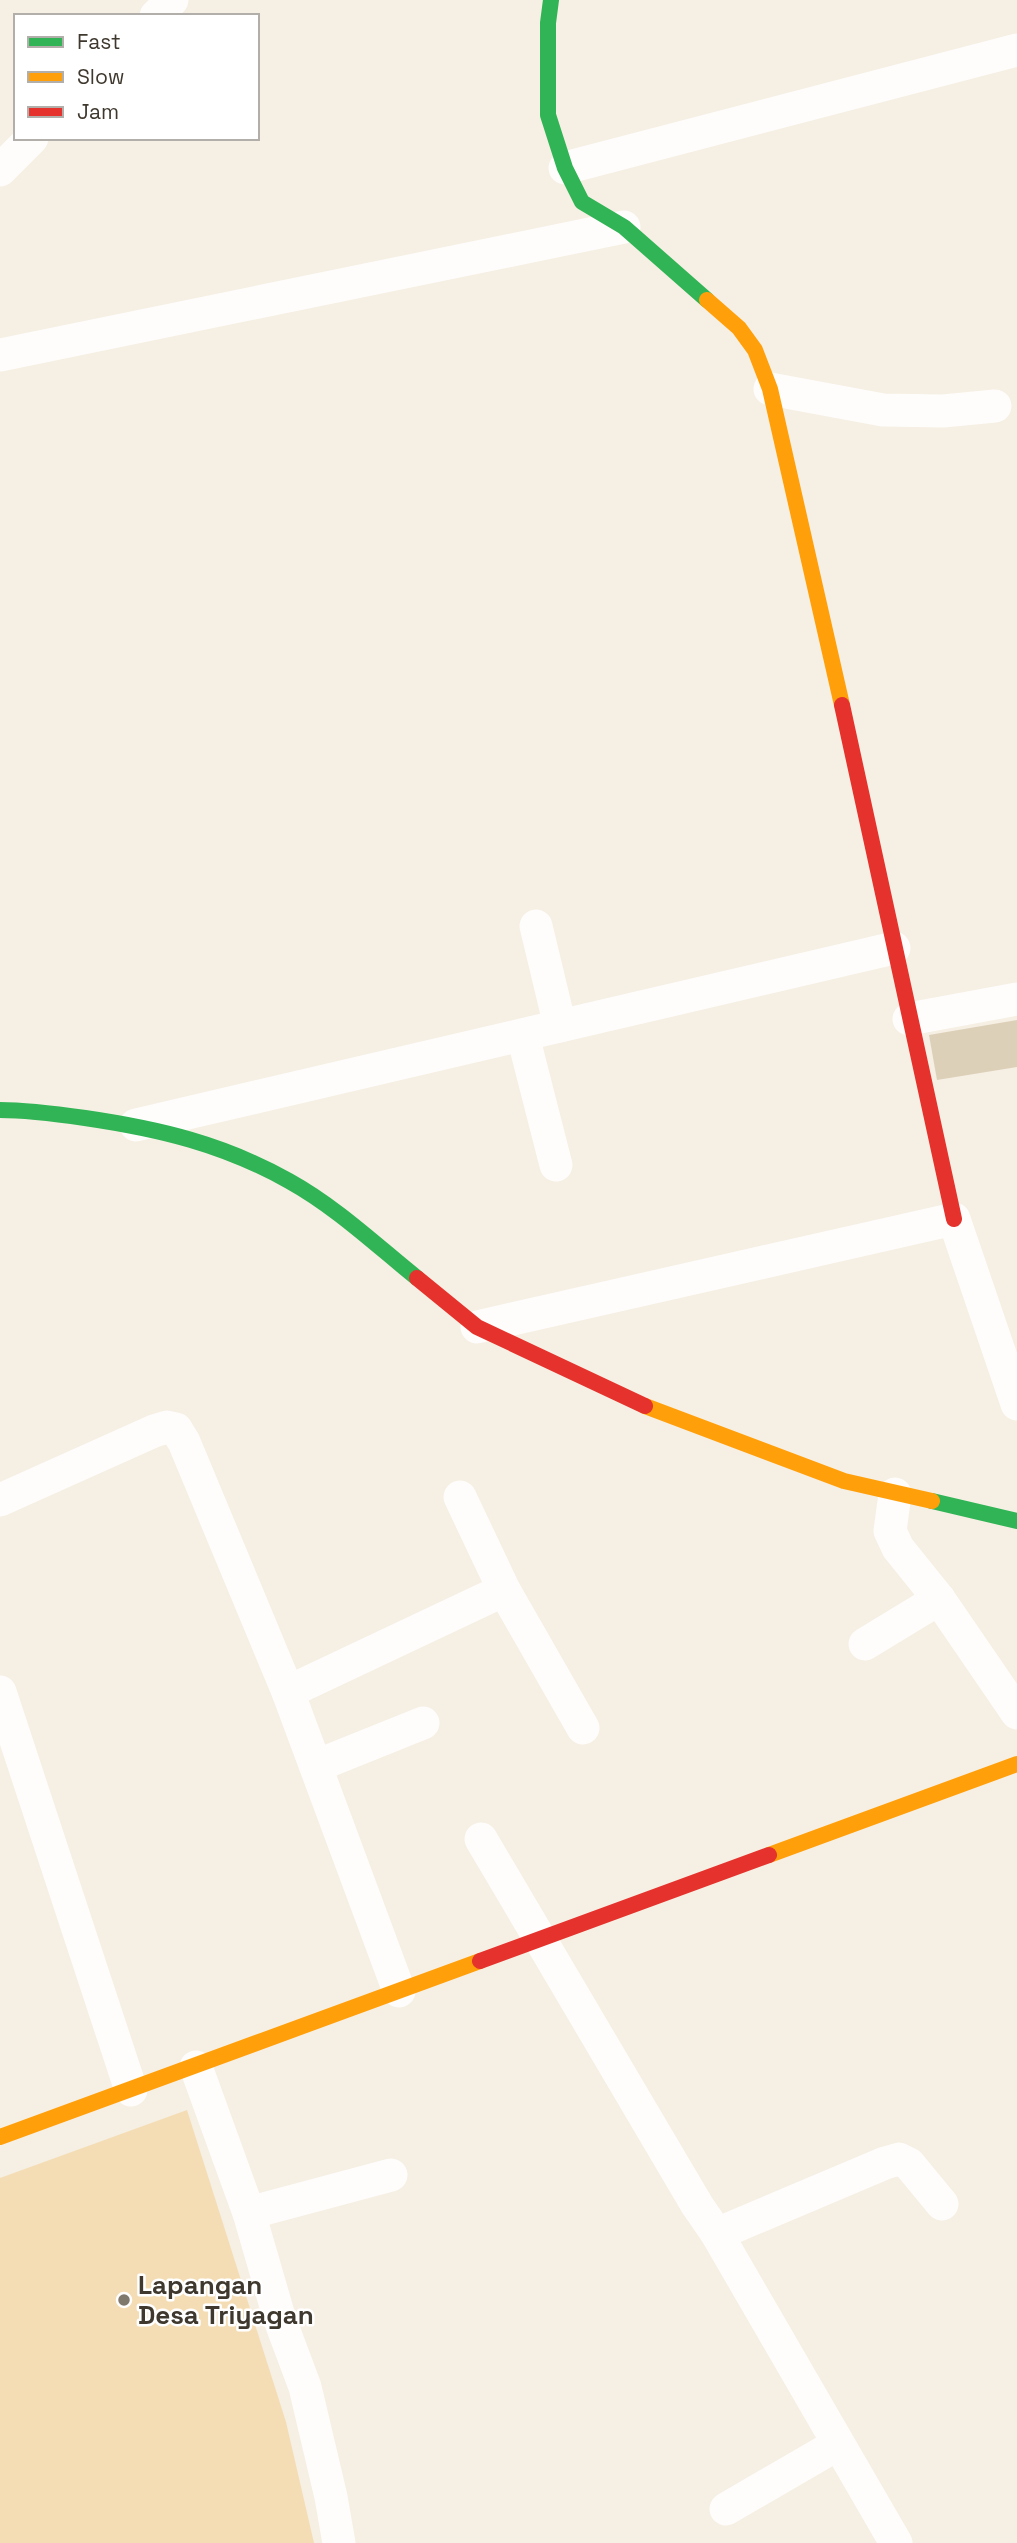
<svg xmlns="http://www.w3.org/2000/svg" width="1017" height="2543" font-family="'Space Grotesk',sans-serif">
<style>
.green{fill:#f4ddb5}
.building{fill:#ddd0b9}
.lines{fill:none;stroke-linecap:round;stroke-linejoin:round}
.street{stroke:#fefdfb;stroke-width:33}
.fast{stroke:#30b455;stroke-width:16}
.slow{stroke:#ff9f0a;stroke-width:16}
.jam{stroke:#e5322d;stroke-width:16}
.poi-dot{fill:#7f786d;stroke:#fff;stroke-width:2.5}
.labels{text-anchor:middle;stroke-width:5;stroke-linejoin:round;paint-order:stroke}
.poi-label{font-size:26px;font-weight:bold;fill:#3f382e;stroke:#fff;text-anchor:start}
</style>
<rect width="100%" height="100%" fill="#f6efe3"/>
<path class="green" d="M187 2110 286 2422 314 2543H0V2178Z"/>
<path class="building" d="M1017 1020V1067L937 1080 929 1035Z"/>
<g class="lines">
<g class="street">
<path d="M156 16 172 0"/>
<path d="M565 168 1017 50"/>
<path d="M0 170 32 138"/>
<path d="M0 355 624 227"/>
<path d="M770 389 883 410 943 411 995 406"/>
<path d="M536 926 560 1026"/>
<path d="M909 1019 1017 999"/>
<path d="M523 1036 556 1165"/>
<path d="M136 1125 894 948"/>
<path d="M477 1327 954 1219 1017 1404"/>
<path d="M895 1494 890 1531 898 1548 939 1599 1017 1713"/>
<path d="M460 1497 504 1590 583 1728"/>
<path d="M0 1500 154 1431 167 1427 176 1429 184 1442 288 1692 399 1991"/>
<path d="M865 1644 939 1599"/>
<path d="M0 1692 131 2090"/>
<path d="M288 1692 504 1590"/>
<path d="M316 1766 423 1723"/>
<path d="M481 1839 697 2205 717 2234 896 2543"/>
<path d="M196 2067 249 2213 280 2320 305 2387 331 2497 339 2543"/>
<path d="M249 2213 391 2175"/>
<path d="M717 2234 885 2163 899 2159 909 2164 942 2204"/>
<path d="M726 2509 838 2444"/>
</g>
<g class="fast">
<path d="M551 0 548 23V115L565 168 582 202 624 227 707 300"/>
<path d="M0 1110C29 1110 57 1114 85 1118 160 1129 223 1144 289 1181 336 1207 376 1245 417 1278"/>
<path d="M932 1501 1017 1521"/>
</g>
<g class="slow">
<path d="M707 300 739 328 755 350 770 389 842 705"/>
<path d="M645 1406 844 1481 932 1501"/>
<path d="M769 1855 1017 1764"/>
<path d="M0 2137 480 1961"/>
</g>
<g class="jam">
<path d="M842 705 954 1219"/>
<path d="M417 1278 477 1327 645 1406"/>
<path d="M480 1961 769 1855"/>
</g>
</g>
<circle class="poi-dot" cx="124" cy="2300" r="7"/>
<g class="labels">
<g class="poi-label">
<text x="138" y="2294">Lapangan<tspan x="138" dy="30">Desa Triyagan</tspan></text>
</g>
</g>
<rect x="14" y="14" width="245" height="126" fill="#ffffff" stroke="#b2afab" stroke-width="2"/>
<rect x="28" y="37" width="35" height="10" fill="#30b455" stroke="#b2afab" stroke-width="2"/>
<text x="77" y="49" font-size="21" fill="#3f382e">Fast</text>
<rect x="28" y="72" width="35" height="10" fill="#ff9f0a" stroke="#b2afab" stroke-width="2"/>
<text x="77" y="84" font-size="21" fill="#3f382e">Slow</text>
<rect x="28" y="107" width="35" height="10" fill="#e5322d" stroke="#b2afab" stroke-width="2"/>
<text x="77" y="119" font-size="21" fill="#3f382e">Jam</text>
</svg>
